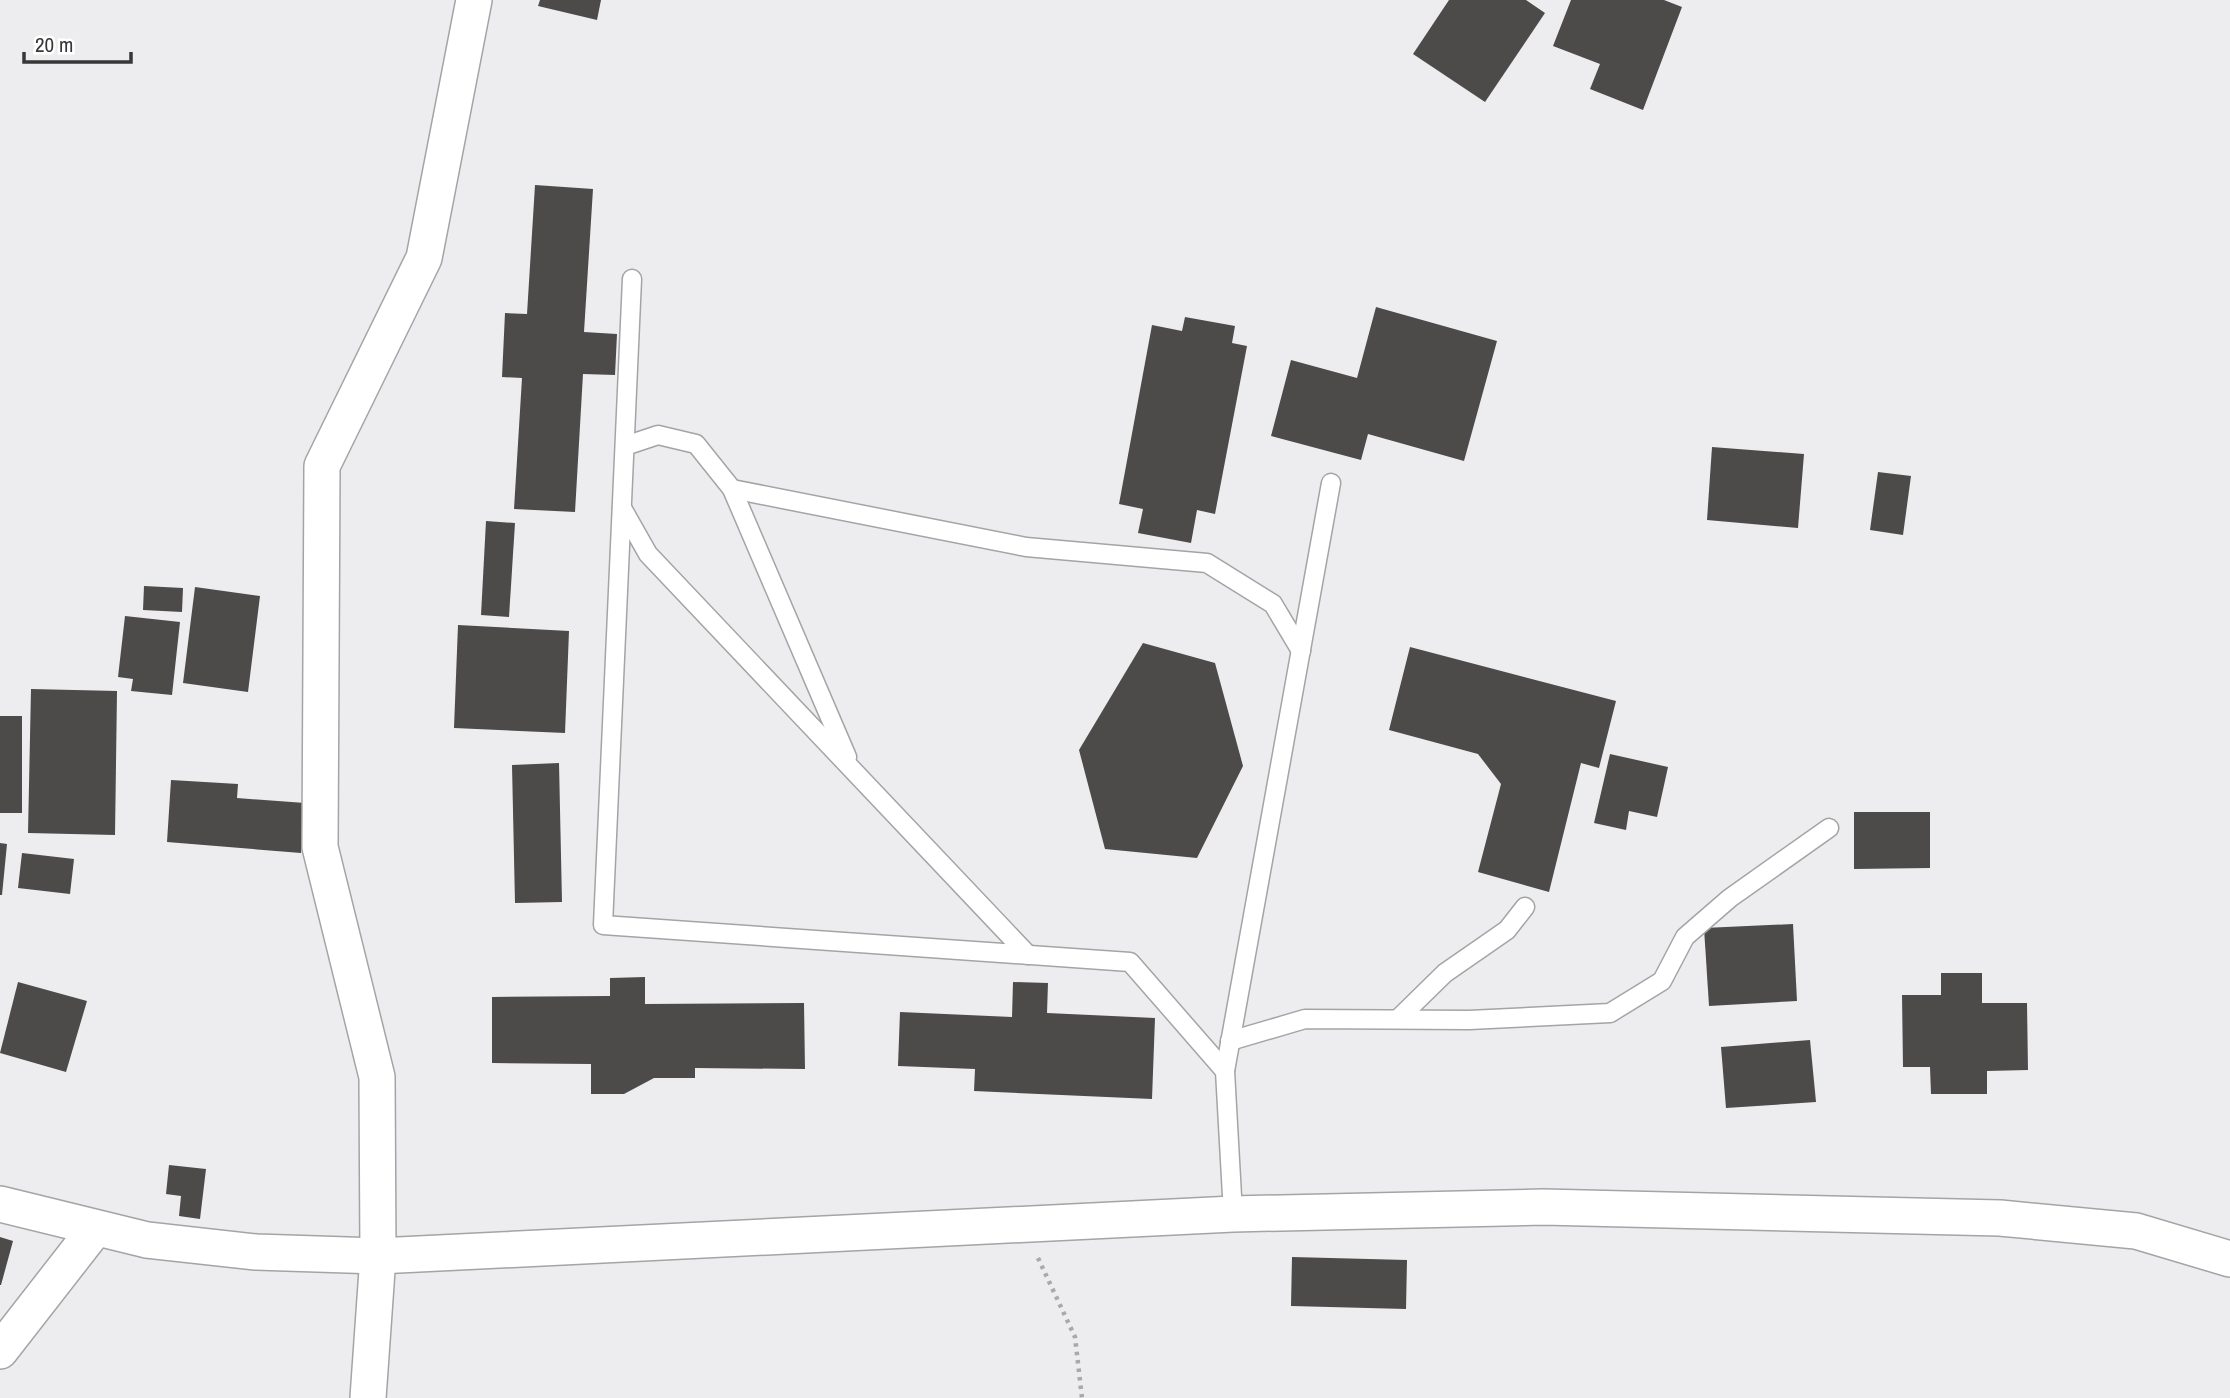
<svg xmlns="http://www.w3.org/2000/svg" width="2230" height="1398" font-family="'Archivo Narrow',sans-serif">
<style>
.building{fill:#4c4b4a}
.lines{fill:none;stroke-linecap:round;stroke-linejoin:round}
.service-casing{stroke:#a4a4a6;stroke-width:21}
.minor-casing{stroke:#a4a4a6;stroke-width:38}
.path{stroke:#a9a9ab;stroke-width:4.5;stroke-dasharray:3.5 5;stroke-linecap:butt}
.service{stroke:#fff;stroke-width:18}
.minor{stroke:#fff;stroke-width:35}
</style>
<rect width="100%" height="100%" fill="#ededef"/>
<g class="building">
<path d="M540 0H601L597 20 538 6Z"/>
<path d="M1449 0H1526L1545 13 1485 102 1413 54Z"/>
<path d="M1571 0H1664L1682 7 1643 110 1590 89 1600 64 1553 46Z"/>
<path d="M535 185 593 189 584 332 617 334 615 375 583 374 575 512 514 509 522 378 502 377 505 313 527 314Z"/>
<path d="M1376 307 1497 341 1464 461 1368 434 1361 460 1271 436 1291 360 1357 378Z"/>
<path d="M1185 317 1235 326 1232 343 1247 346 1215 514 1197 510 1191 543 1138 533 1143 509 1119 504 1152 325 1182 331Z"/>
<path d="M1712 447 1804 454 1798 528 1707 520Z"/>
<path d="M1878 472 1911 476 1903 535 1870 530Z"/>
<path d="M486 521 515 523 509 617 481 615Z"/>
<path d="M144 586 183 588 182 612 143 610Z"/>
<path d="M195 587 260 596 248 692 183 683Z"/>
<path d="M125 616 180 622 172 695 131 691 133 679 118 677Z"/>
<path d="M458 625 569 631 565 733 454 728Z"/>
<path d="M1143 643 1215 663 1243 766 1197 858 1105 849 1079 750Z"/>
<path d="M1410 647 1616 701 1599 768 1581 763 1549 892 1478 872 1501 784 1478 754 1389 730Z"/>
<path d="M31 689 117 691 115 835 28 833Z"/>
<rect x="0" y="716" width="22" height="97"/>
<path d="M1610 754 1668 767 1657 817 1629 811 1626 830 1594 823Z"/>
<path d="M559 763 562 902 515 903 512 765Z"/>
<path d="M171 780 238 784 237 798 305 803 301 853 167 842Z"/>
<path d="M1854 812H1930V868L1854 869Z"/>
<path d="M0 843 7 844 2 895H0Z"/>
<path d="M22 853 74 859 70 894 18 888Z"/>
<path d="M1793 924 1797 1001 1709 1006 1704 928Z"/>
<path d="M1941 973H1982V1003H2027L2028 1070 1987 1071V1094H1931L1930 1067H1903L1902 995H1941Z"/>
<path d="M645 977V1004L804 1003 805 1069 695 1068V1078H654L624 1094H591V1064L492 1063V997L610 996V978Z"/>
<path d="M18 982 87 1001 66 1072 0 1053Z"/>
<path d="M1013 982 1048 983 1047 1013 1155 1018 1152 1099 974 1091 975 1069 898 1066 900 1012 1012 1017Z"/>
<path d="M1810 1040 1816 1102 1726 1108 1721 1047Z"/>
<path d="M169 1165 206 1169 200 1219 179 1216 181 1196 166 1194Z"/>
<path d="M0 1237 13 1241 1 1285H0Z"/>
<path d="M1292 1257 1407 1260 1406 1309 1291 1306Z"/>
</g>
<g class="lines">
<defs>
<g id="service">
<path d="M632 279 603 925 1130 962 1225 1071 1233 1214"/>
<path d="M625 446 658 435 696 444 732 489 847 757"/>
<path d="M732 489 1026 547 1207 563 1273 604 1301 651"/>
<path d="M622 508 648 554 1028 955"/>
<path d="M1398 1019 1445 973 1507 930 1525 907"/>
<path d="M1230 1041 1305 1019 1469 1020 1610 1013 1662 981 1685 937 1730 898 1829 828"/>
<path d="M1225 1071 1331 483"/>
</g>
<g id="minor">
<path d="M0 1204 147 1240 256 1252 378 1256 1233 1214 1543 1207 2000 1218 2136 1231 2230 1259"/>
<path d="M0 1351 95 1229"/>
<path d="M368 1398 378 1256 377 1077 320 847 322 466 424 258 474 0"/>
</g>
</defs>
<use href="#service" class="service-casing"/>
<use href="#minor" class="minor-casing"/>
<path class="path" d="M1038 1258 1075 1337 1082 1398"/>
<use href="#service" class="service"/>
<use href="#minor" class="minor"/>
</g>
<path d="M24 52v10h107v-10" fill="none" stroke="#373738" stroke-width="3.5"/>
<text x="35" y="52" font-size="21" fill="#373738" stroke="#ffffff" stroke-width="5" paint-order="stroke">20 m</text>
</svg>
